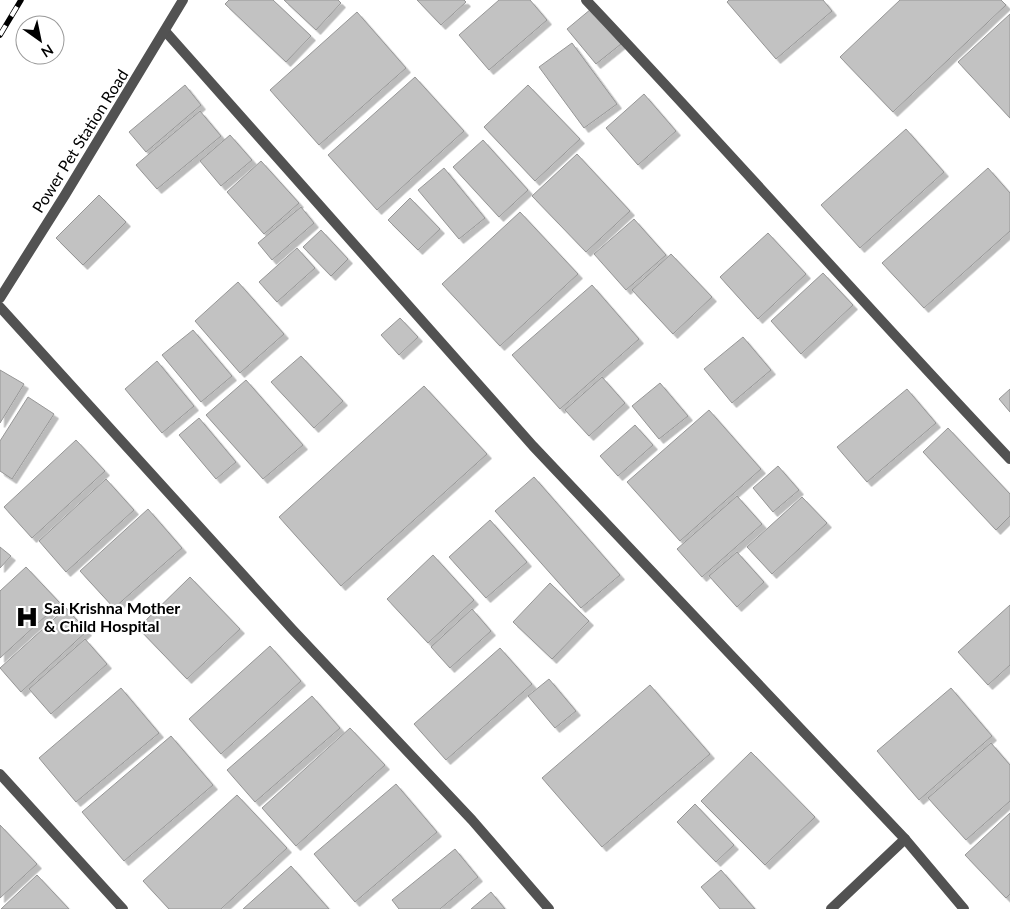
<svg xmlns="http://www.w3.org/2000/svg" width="1010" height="909" font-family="Lato,sans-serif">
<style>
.building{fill:#c2c2c2;stroke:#969696;filter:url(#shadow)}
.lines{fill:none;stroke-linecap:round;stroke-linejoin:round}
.minor{stroke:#525252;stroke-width:10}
.tertiary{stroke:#525252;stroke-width:10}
.rail-casing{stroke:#000;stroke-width:5.5}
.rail{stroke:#fff;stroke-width:4;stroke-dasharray:11;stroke-linecap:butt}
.labels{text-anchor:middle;stroke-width:4.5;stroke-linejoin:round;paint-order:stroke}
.street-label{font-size:16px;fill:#000;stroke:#fff}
.poi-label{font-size:16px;font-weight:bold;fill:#000;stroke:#fff;text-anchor:start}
</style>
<defs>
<filter id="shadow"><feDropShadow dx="4.5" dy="4.5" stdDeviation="0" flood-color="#0004"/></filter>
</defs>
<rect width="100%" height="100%" fill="#fff"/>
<g class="building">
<path d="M229 0H273L311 36 286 62 225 4Z"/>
<path d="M284 0H338L341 3 316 30Z"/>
<path d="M417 0H464L466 2 441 25Z"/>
<path d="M499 0H530L547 20 489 70 459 35Z"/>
<path d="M729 0H823L832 11 776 59 727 2Z"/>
<path d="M900 0H1001L1006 5 893 112 840 57Z"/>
<path d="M591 9 621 44 596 64 567 29Z"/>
<path d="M357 12 406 68 319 145 270 90Z"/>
<path d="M1010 14V118L958 62Z"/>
<path d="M572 43 617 104 584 128 539 67Z"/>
<path d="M415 77 464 131 377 210 328 155Z"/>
<path d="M185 85 201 105 146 152 129 132Z"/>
<path d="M528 85 580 139 535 181 484 127Z"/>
<path d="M644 94 676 131 638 165 606 128Z"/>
<path d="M200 111 221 136 157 189 136 165Z"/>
<path d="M906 129 944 172 860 248 821 205Z"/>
<path d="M230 135 252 160 221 186 200 161Z"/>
<path d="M483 140 528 190 499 217 453 167Z"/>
<path d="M577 154 630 211 586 252 532 196Z"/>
<path d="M261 161 299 203 264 234 227 192Z"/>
<path d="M444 168 485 218 459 239 418 190Z"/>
<path d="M988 168 1010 193V231L924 308 882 263Z"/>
<path d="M99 195 126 222 83 265 56 238Z"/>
<path d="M410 198 440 229 418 250 388 220Z"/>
<path d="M301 207 314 223 272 260 258 243Z"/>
<path d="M520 212 578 274 500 346 442 284Z"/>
<path d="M634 219 666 255 626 290 594 254Z"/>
<path d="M321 230 348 259 331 276 303 247Z"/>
<path d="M768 233 806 274 758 319 720 277Z"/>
<path d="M297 248 315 268 277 302 259 282Z"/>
<path d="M671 254 712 297 673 334 632 290Z"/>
<path d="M823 273 853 305 801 354 771 321Z"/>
<path d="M238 282 284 334 240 373 195 321Z"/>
<path d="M592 285 639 339 560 409 512 355Z"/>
<path d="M400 318 418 337 399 355 381 335Z"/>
<path d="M193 330 232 376 201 402 162 355Z"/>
<path d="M743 337 771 370 732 403 704 369Z"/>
<path d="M301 356 343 401 314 428 271 382Z"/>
<path d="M157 361 194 406 162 433 125 389Z"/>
<path d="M0 370 24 384 0 423Z"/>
<path d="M602 377 625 403 589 436 565 410Z"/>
<path d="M246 380 303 445 263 479 206 415Z"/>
<path d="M660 383 688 416 659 439 632 406Z"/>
<path d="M424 386 487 454 341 586 279 517Z"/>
<path d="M907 389 936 423 867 482 837 447Z"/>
<path d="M1010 389V412L999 399Z"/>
<path d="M28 397 54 414 12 479 0 471V441Z"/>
<path d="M709 410 761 469 680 541 627 482Z"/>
<path d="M199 418 236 462 216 479 179 435Z"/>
<path d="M635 425 653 445 618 476 600 456Z"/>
<path d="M948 428 1010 494V516L996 530 923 452Z"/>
<path d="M76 440 105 471 32 538 4 507Z"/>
<path d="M778 466 799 490 773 512 753 488Z"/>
<path d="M534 477 620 575 581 608 495 511Z"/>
<path d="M106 479 134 510 66 572 39 541Z"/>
<path d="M737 496 762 524 702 577 677 549Z"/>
<path d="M802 497 827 523 772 574 747 547Z"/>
<path d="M148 509 182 548 114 608 80 571Z"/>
<path d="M490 520 527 562 486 598 449 557Z"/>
<path d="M0 547 11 556 0 568Z"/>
<path d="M737 552 764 582 737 607 709 576Z"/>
<path d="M433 555 474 600 428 643 387 599Z"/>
<path d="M26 567 60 603 0 658V591Z"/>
<path d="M190 577 240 629 187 679 138 628Z"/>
<path d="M550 583 589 621 552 659 513 622Z"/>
<path d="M1010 605V665L988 685 958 652Z"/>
<path d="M66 608 87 631 21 692 0 668Z"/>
<path d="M472 609 491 631 450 668 431 647Z"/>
<path d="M85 639 107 664 51 714 29 689Z"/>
<path d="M270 646 301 681 221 754 189 719Z"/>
<path d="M500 648 532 684 446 760 414 724Z"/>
<path d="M549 679 576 711 555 728 528 696Z"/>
<path d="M650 685 710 754 602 847 542 778Z"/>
<path d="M121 688 159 733 76 802 39 758Z"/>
<path d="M951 688 992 736 919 800 877 751Z"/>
<path d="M312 696 340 728 255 802 227 770Z"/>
<path d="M350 728 385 765 296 846 262 808Z"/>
<path d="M171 736 213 785 124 861 82 812Z"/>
<path d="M991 743 1010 765V801L966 840 928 798Z"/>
<path d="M751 752 815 817 765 865 701 801Z"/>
<path d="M396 784 437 832 355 902 314 854Z"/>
<path d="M237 795 287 848 221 909H169L143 881Z"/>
<path d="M695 804 734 845 716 862 677 822Z"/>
<path d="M1010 813V894L1006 898 965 855Z"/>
<path d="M0 825 37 864 0 898Z"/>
<path d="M455 849 478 877 440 909H399L392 900Z"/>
<path d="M291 866 329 909H243Z"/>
<path d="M721 870 755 909H720L701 887Z"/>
<path d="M37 875 69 909H1Z"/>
<path d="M491 892 505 909H471Z"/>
</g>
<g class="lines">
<g class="minor">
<path d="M586 0C729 151 867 308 1010 459"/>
<path d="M165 31 533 446 905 839 964 909"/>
<path d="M0 307 292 629 472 820 549 909"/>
<path d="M0 774 123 909"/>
<path d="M831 909 905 839"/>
</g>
<path class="tertiary" d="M0 298 65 195 183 0"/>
<defs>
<path id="rail" d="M0 35 21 0"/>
</defs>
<use href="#rail" class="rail-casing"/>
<use href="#rail" class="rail"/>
</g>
<defs>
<symbol id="hospital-bare" viewBox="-9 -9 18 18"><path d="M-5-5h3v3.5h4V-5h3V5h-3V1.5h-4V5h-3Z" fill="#000" stroke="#fff" stroke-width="2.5" paint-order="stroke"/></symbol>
</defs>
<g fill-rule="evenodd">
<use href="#hospital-bare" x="11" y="601" width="32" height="32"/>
</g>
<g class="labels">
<g class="street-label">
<text transform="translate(80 141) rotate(-58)" y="6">Power Pet Station Road</text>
</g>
<g class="poi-label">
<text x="44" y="614">Sai Krishna Mother<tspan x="44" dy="18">&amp; Child Hospital</tspan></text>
</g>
</g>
<g transform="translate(40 40) rotate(147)"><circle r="24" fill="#ffffff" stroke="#999999"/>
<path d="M0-4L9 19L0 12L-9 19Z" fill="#000000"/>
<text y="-8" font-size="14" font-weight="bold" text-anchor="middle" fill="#000000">N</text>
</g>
</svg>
